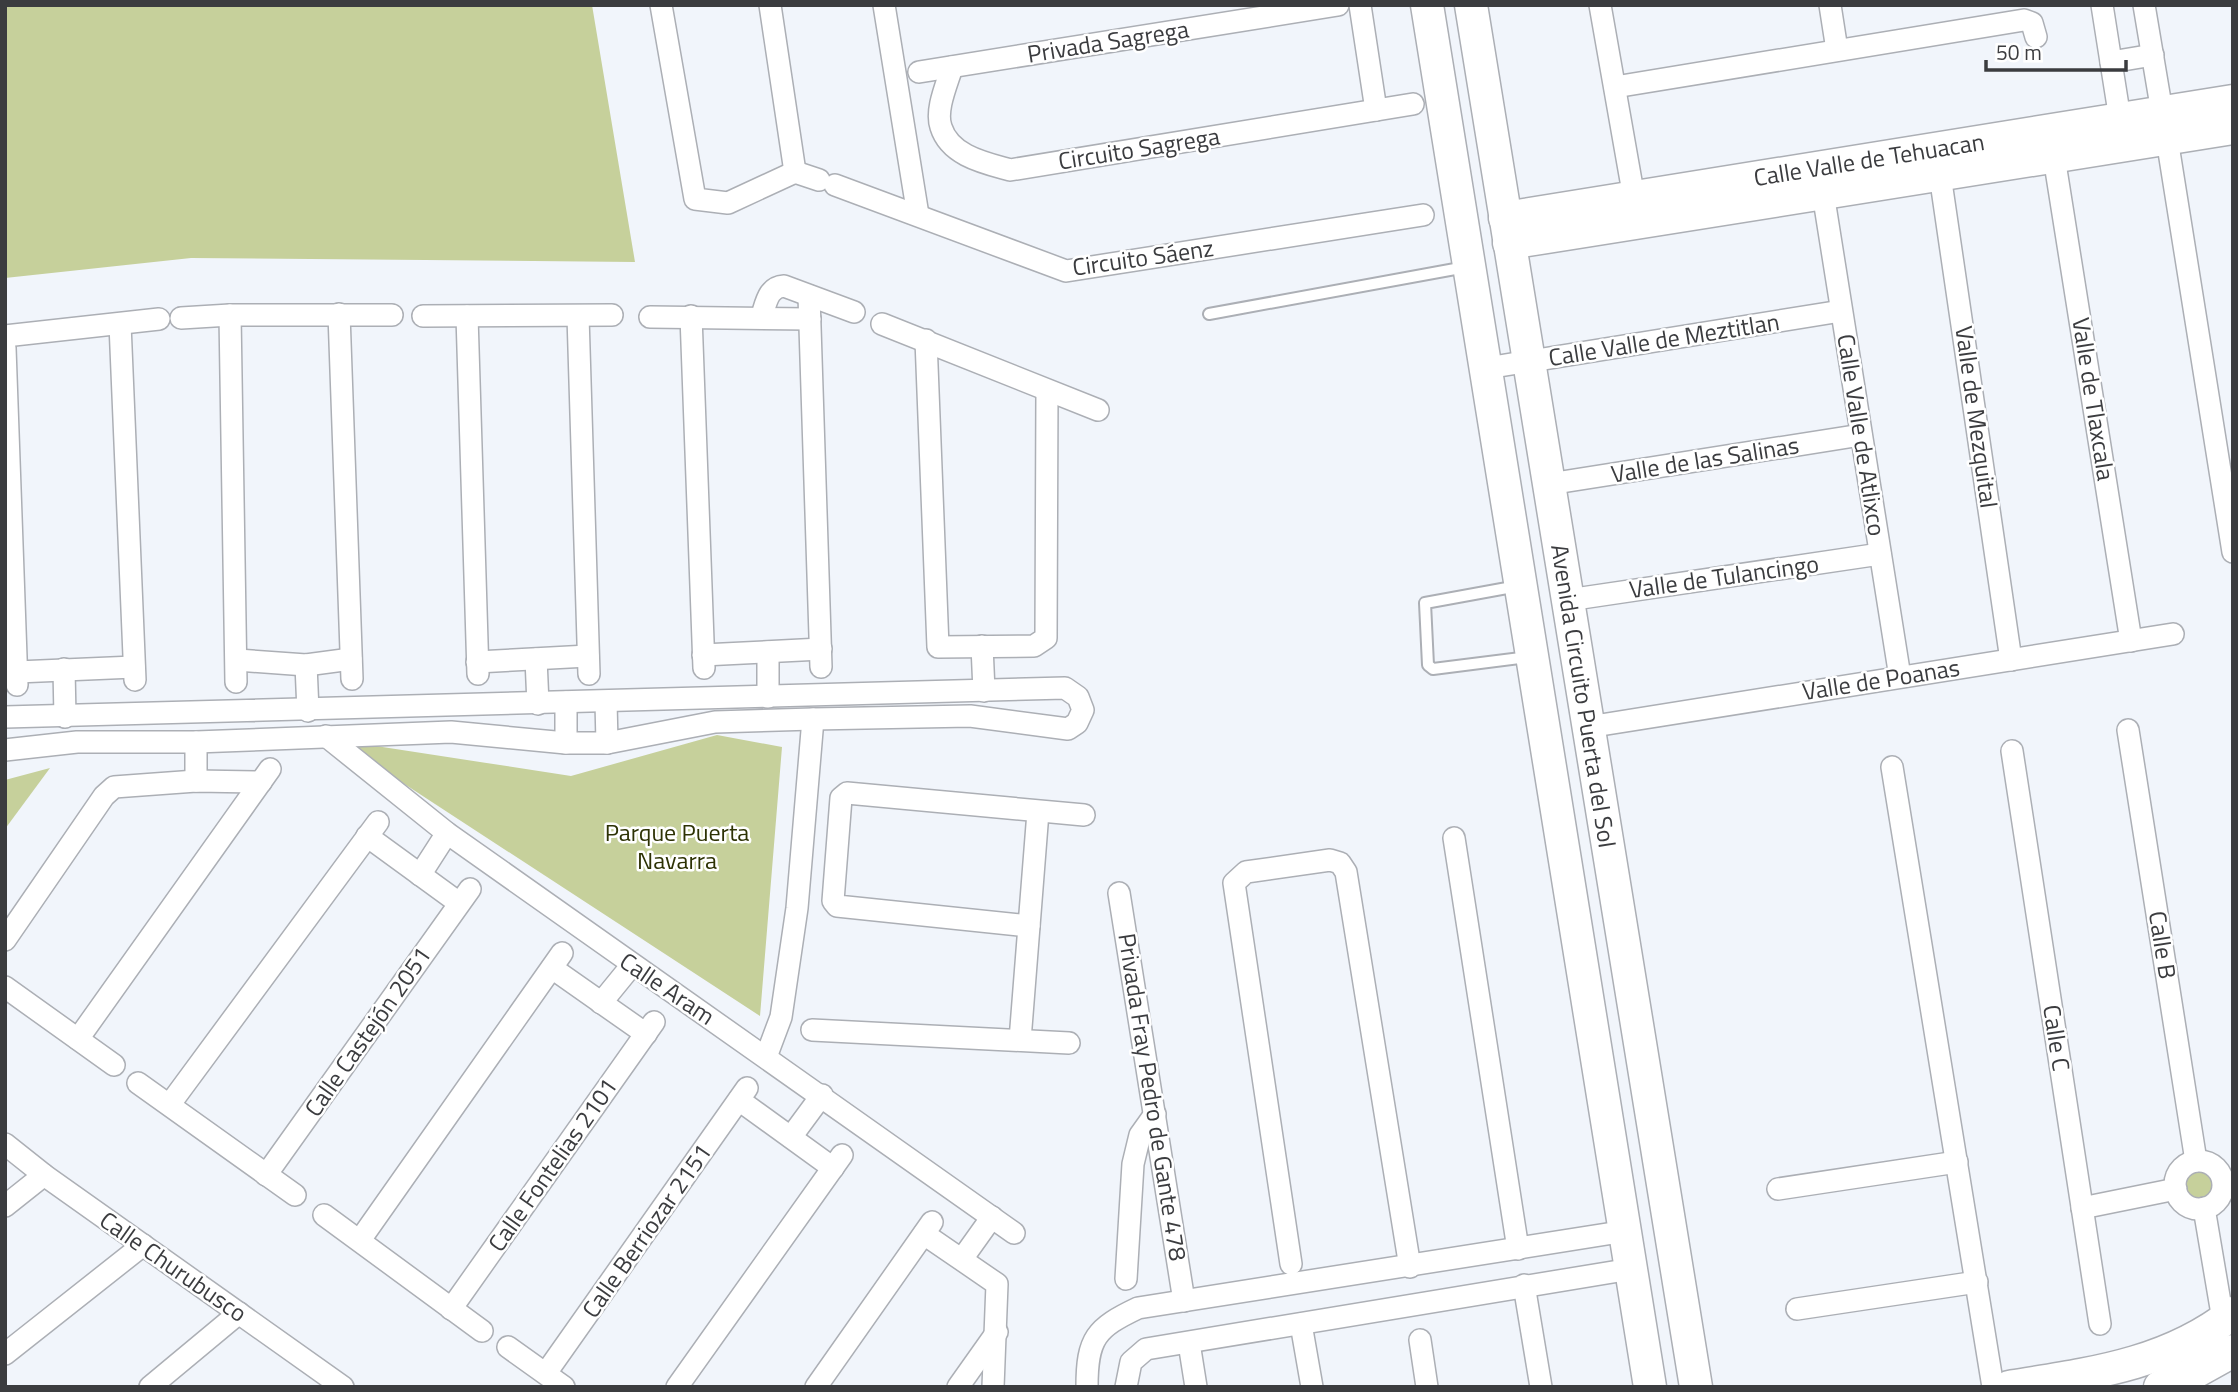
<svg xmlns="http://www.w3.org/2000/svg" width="2238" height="1392" font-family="'Titillium Web',sans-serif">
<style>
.green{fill:#c6d09b}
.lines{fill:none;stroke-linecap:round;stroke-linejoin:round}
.lane-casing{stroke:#acafb5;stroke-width:14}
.street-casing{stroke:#acafb5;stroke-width:24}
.secondary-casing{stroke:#acafb5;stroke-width:35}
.lane{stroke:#fff;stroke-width:10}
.street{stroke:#fff;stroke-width:21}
.secondary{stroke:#fff;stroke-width:32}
.labels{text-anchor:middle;stroke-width:5;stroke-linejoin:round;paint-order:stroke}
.street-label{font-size:24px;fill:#3b3c3f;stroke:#fff}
.park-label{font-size:24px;fill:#2d3204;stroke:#fff}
</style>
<rect width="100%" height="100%" fill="#f1f5fb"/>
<g class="green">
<path d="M5 5H592L635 262 191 258 5 278Z"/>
<path d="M717 735 782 747 760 1016 337 740 571 776Z"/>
<path d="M50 768 5 829V780Z"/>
<circle cx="2200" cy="1185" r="15"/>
</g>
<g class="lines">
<defs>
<g id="lane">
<path d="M1209 314 1466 267"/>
<path d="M1518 586 1425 603 1428 665 1433 669 1528 657"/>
</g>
<g id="street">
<path d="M661 5 695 199 728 203 795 172 819 180"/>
<path d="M770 5 795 172"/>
<path d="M884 5 918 215"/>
<path d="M1360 5 1376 110"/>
<path d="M1600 5 1634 198"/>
<path d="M1830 5 1837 50"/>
<path d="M2102 5 2120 119"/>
<path d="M2144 5 2162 112"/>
<path d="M2111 62 2153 55"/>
<path d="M952 67C947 84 935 110 941 127 950 156 985 163 1010 170L1413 104"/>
<path d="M919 72 1338 5"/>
<path d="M1615 87 2024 20 2032 23 2036 37"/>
<path d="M2167 139 2233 552"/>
<path d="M2054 157 2131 641"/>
<path d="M1940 175 2011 660"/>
<path d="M835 185 1066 271 1423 215"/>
<path d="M1823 193 1900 677"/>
<path d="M809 296 821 667"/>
<path d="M339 314 352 679"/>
<path d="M230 315 236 682"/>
<path d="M423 316 612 315"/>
<path d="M467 316 478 674"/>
<path d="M578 316 589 674"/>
<path d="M691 316 704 668"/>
<path d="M650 317 810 319"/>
<path d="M181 318 230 315H392"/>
<path d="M761 318C766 305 767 287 784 286L854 312"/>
<path d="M120 324 135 680"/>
<path d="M882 324 1098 410"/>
<path d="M5 336 159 319"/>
<path d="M926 340 938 647 1034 646 1046 638 1047 391"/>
<path d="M5 348 17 685"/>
<path d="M1487 368 1841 311"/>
<path d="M1549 484 1861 435"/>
<path d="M1568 600 1880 554"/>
<path d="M982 646 984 691"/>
<path d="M768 652V697"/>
<path d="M703 655 821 649"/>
<path d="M536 659 538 704"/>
<path d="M237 660 306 665 351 659"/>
<path d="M477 662 588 656"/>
<path d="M306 665 308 711"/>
<path d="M64 669 65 717"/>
<path d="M17 672 134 667"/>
<path d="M606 702 607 743"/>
<path d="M5 717 1065 688 1078 697 1083 710 1077 723 1068 729 970 716 813 719 715 722 607 743H566L451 732 196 742H77L5 750"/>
<path d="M1588 727 2173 634"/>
<path d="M2128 730 2196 1161"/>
<path d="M326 736 447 833 1014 1233"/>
<path d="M196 742V781"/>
<path d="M566 743V702"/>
<path d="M2012 751 2100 1324"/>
<path d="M1892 767 1993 1387"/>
<path d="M367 836 459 903"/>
<path d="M1454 838 1518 1249"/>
<path d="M420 875 447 833"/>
<path d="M1119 893 1184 1301"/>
<path d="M1029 926 837 906 833 901 841 798 847 793 1084 815"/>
<path d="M5 940 104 796 114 787 196 781 261 782"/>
<path d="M552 968 646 1034"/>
<path d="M5 987 114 1065"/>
<path d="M601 1003 632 965"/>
<path d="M812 1030 1069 1043"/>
<path d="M78 1039 270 769"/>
<path d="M1020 1040 1038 812"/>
<path d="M766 1057 781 1017 797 908 813 719"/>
<path d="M138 1083 295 1195"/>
<path d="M739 1100 833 1168"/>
<path d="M170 1104 378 822"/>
<path d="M791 1137 822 1095"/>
<path d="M5 1144 44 1175 343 1387"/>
<circle cx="2199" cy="1185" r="24"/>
<path d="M266 1175 470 889"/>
<path d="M1778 1189 1957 1162"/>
<path d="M5 1206 44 1175"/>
<path d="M2082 1208 2176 1189"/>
<path d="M2204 1208 2223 1320"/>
<path d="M324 1215 482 1331"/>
<path d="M924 1234 997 1284 993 1387"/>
<path d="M360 1240 562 953"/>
<path d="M962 1259 992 1217"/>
<path d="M1291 1264 1234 883 1246 872 1330 860 1340 863 1346 872 1410 1267"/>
<path d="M1126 1279 1133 1164 1140 1135 1155 1114"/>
<path d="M1524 1285 1541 1387"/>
<path d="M451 1309 654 1022"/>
<path d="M1797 1309 1977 1282"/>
<path d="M1301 1324 1312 1387"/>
<path d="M1420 1340 1427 1387"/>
<path d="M1189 1343 1196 1387"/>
<path d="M508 1347 564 1387"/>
<path d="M5 1354 143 1245"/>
<path d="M546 1373 747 1088"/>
<path d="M150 1387 239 1313"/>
<path d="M677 1387 842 1155"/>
<path d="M816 1387 932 1222"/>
<path d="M958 1387 997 1332"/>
<path d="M1087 1387C1087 1338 1096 1328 1138 1308L1626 1231"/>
<path d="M1126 1387 1131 1362 1146 1349 1631 1269"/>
</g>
<g id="secondary">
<path d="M1427 5 1650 1387"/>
<path d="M1471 5 1696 1387"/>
<path d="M1505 218 2233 101"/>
<path d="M1509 243 2233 128"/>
<path d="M2009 1387C2089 1374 2167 1365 2233 1313"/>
<path d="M2160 1387 2188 1376 2233 1351"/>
</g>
</defs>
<use href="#lane" class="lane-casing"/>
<use href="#street" class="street-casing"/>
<use href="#secondary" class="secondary-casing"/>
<use href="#lane" class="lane"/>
<use href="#street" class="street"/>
<use href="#secondary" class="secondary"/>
</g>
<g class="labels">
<g class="street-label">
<text transform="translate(1108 42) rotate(-9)" y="8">Privada Sagrega</text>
<text transform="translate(1139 149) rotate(-9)" y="8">Circuito Sagrega</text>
<text transform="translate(1869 160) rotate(-9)" y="8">Calle Valle de Tehuacan</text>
<text transform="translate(1143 258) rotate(-8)" y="8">Circuito Sáenz</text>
<text transform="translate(1664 340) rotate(-9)" y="8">Calle Valle de Meztitlan</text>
<text transform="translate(2093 399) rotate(81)" y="8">Valle de Tlaxcala</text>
<text transform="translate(1976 417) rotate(82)" y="8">Valle de Mezquital</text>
<text transform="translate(1861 435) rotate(81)" y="8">Calle Valle de Atlixco</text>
<text transform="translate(1705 460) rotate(-9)" y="8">Valle de las Salinas</text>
<text transform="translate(1724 577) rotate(-8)" y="8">Valle de Tulancingo</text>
<text transform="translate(1881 680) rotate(-9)" y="8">Valle de Poanas</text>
<text transform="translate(1583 696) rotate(81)" y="8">Avenida Circuito Puerta del Sol</text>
<text transform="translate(2162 945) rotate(81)" y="8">Calle B</text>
<text transform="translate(667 989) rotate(34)" y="8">Calle Aram</text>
<text transform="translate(368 1032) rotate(-55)" y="8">Calle Castejón 2051</text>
<text transform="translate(2056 1038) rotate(81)" y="8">Calle C</text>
<text transform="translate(1152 1097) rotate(81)" y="8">Privada Fray Pedro de Gante 478</text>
<text transform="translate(553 1165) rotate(-55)" y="8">Calle Fontelias 2101</text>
<text transform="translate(647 1231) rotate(-55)" y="8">Calle Berriozar 2151</text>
<text transform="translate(173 1267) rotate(35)" y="8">Calle Churubusco</text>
</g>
<g class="park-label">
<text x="677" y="841">Parque Puerta<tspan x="677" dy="28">Navarra</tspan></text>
</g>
</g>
<rect width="2238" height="1392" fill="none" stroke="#3b3c3f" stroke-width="14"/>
<path d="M1986 60v10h140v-10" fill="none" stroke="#3b3c3f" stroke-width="3.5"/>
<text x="1996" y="60" font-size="21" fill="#3b3c3f" stroke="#ffffff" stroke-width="5" paint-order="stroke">50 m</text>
</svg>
